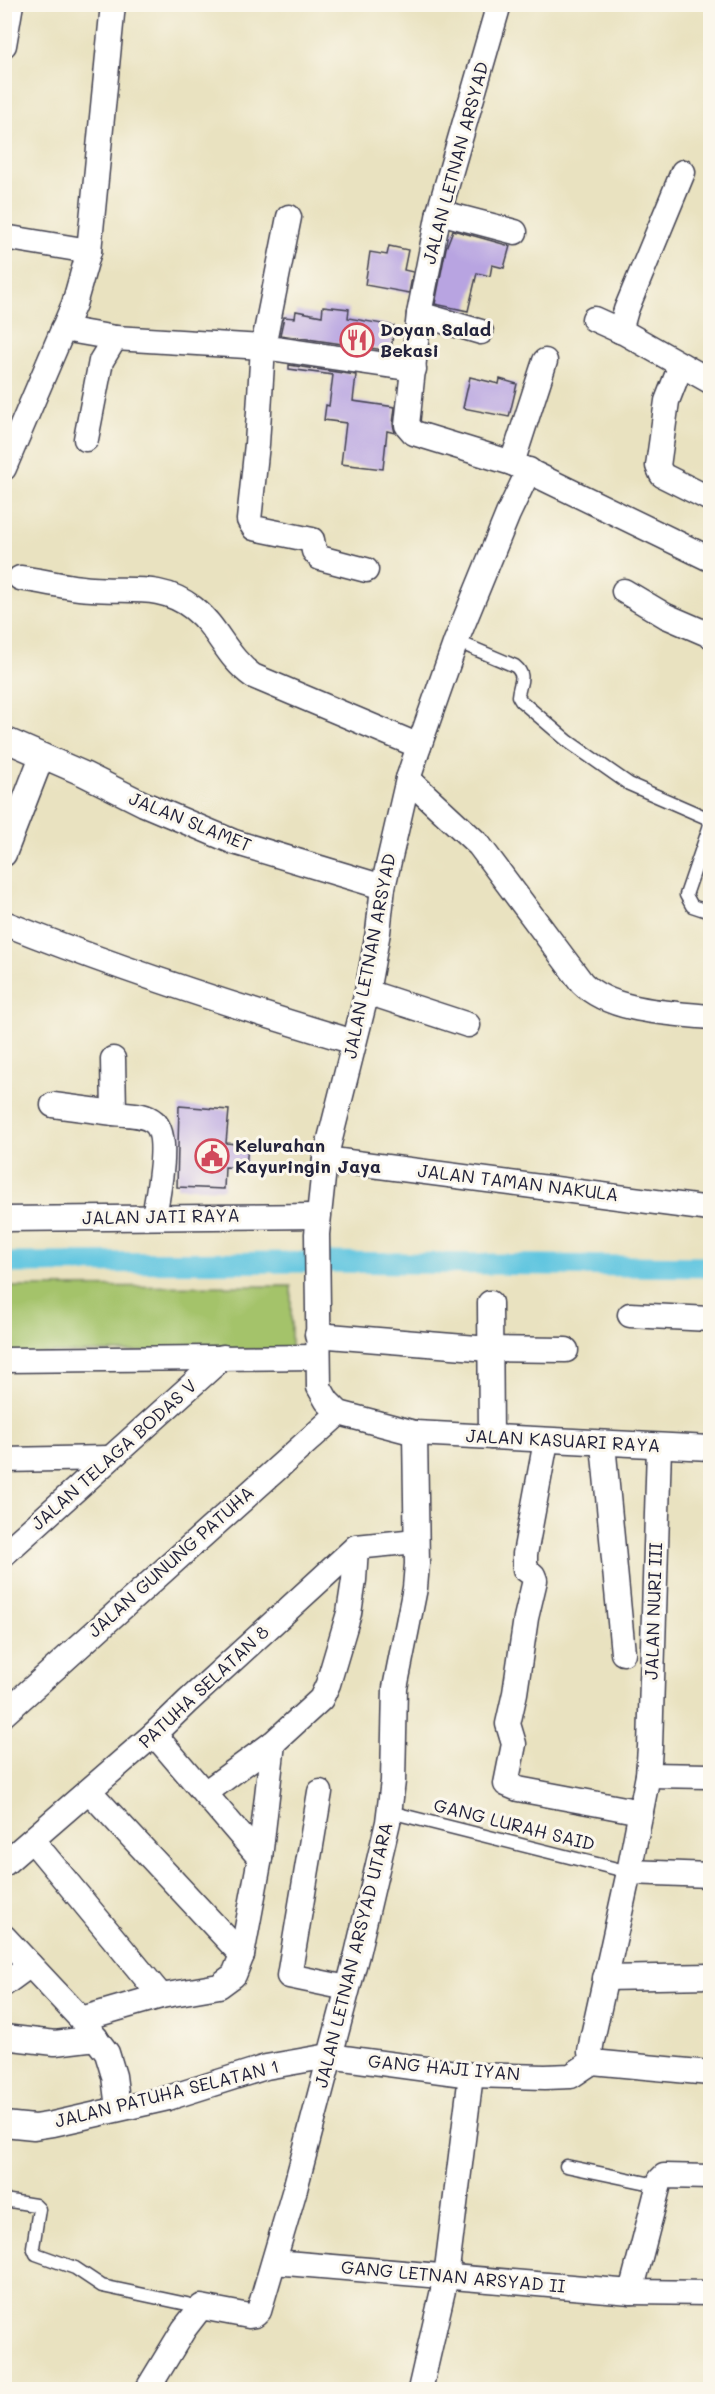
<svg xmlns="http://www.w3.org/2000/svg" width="715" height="2394" font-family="Mali,sans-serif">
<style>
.green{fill:#a4c36b;stroke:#637253;stroke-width:1.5}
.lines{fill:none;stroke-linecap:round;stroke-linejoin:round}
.canal{stroke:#62c6e0;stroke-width:21}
.building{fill:#b8a4e1}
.lane-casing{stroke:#403f4f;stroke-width:15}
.street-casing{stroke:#403f4f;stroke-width:27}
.lane{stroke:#fff;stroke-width:12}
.street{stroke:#fff;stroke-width:24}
.labels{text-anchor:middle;stroke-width:6;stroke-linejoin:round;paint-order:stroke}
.street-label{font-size:18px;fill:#22223b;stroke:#fbf7ec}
.poi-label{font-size:18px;font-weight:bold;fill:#22223b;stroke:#fbf7ec;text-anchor:start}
</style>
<rect width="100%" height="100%" fill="#fbf7ec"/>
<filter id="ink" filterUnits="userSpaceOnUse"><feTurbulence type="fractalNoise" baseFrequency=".0167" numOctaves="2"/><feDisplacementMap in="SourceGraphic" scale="12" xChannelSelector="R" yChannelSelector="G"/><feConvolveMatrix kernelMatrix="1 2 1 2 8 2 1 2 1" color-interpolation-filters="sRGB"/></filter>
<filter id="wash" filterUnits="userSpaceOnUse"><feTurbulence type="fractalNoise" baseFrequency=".008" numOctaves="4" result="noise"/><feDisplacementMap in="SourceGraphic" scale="24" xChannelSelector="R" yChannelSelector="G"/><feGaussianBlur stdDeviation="1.35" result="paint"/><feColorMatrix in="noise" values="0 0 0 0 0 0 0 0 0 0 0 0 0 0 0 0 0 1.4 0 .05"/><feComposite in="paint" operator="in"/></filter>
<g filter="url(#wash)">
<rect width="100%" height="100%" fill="#e9e2c0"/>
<path class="green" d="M291 1286V1349L5 1354 4 1287Z"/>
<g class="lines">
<path class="canal" d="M4 1263 329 1262 710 1267"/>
</g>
<g id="blocks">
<g class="building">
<path d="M453 230 510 246 504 268 492 265 490 276 477 273 468 311 435 304 446 248Z"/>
<path d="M389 246 408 250 404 270 413 272 409 293 365 285 370 252 387 255Z"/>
<path d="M323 306 349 309 348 318 394 326 391 351 280 335 284 317 295 318 296 311 322 316Z"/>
<path d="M289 365 356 375 353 401 395 407 393 424 395 433 387 431 383 469 341 464 346 423 324 420 326 405 329 406 333 375 289 369Z"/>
<path d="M470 377 499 384 500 379 517 384 509 417 463 408Z"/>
<path d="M179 1106 229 1110 226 1143 248 1145 246 1168 225 1167 224 1189 177 1187Z"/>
</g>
</g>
</g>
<g filter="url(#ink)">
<use href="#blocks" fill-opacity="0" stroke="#403f4f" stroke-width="1.5"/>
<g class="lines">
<defs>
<g id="lane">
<path d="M456 641 515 666C527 676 519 683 518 696L521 701 569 742 629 784 707 818 710 823 709 828 686 895 692 906 710 912"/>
<path d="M390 1812 629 1872"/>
<path d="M566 2166 657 2185"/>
<path d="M4 2200 35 2205 39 2209 33 2247 36 2254 75 2268 102 2286 201 2307"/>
</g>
<g id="street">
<path d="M499 4 439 212 419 314 407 425 414 433 512 463 710 559"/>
<path d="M4 45 11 4"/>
<path d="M439 212 515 232"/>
<path d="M289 217 263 347 257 444 249 520 254 528 312 540 314 551 320 558 366 570"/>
<path d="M4 237 89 251"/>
<path d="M419 314 481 332"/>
<path d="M594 319 625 333 710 381"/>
<path d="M63 329 115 338"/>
<path d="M620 331 626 310 683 172"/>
<path d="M681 365 667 401 658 466 662 475 710 499"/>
<path d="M86 439 101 361 115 338 263 347 414 369"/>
<path d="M512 463 545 361"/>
<path d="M4 468 74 304 89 251 113 4"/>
<path d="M529 470 508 514 456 641 419 746 408 779 383 887 378 932 367 992 325 1159 317 1234 319 1387 327 1401 339 1413 415 1433 710 1448"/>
<path d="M20 578C44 581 68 588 92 589 130 592 161 583 193 608 218 627 226 657 253 676L419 746"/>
<path d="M624 591 666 616 710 635"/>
<path d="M4 739 84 774 144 804 234 842 383 887"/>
<path d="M408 779 479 845 582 983C611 1012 671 1013 710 1017"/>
<path d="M4 854 42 756"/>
<path d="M4 923C119 969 236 1007 354 1042"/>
<path d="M367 992 468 1025"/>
<path d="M113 1059 114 1113C128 1115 143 1113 154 1122 171 1136 157 1197 154 1217"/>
<path d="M53 1105 114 1113"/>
<path d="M325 1159 710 1209"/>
<path d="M4 1219 318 1216"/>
<path d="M490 1303 491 1437"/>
<path d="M630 1315 710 1319"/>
<path d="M317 1335 489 1349 566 1350"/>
<path d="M4 1360 318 1357"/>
<path d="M546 1441 525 1554V1569L533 1575 535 1580 526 1618 515 1693 508 1724 514 1744 506 1784 518 1789 641 1812"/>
<path d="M603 1444 623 1653"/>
<path d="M4 1460 109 1458"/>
<path d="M4 1554 223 1357"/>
<path d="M4 1714 339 1413"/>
<path d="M154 1734 260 1858"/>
<path d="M648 1775 710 1776"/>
<path d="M89 1791 242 1955"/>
<path d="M320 1792 289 1976 347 1988"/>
<path d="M205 1793 273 1743 321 1699 328 1684 349 1613 354 1580 356 1547"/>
<path d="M33 1841 161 1996"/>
<path d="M4 1864 154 1734 187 1702 356 1547 416 1541"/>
<path d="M629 1872 710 1875"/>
<path d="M4 1937 81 2019 107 2053 114 2076 118 2108"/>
<path d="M605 1978 710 1976"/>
<path d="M4 1984 30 1965"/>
<path d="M81 2019 161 1996 219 1986 234 1975 242 1955 260 1858 273 1743"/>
<path d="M4 2037 55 2043 96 2038"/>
<path d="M592 2062 590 2052 592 2040 629 1872 648 1775 650 1747 659 1447"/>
<path d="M592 2062 710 2073"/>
<path d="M4 2124 34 2127 53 2124 168 2098 266 2067 329 2056 471 2075 545 2077 571 2076 592 2062"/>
<path d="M274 2262 631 2292 710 2293"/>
<path d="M631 2292 660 2180 664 2176 710 2177"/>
<path d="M147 2390 184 2329 201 2307 249 2316 255 2315 259 2311 295 2189 357 1954 388 1822 393 1781 395 1688 415 1588 417 1564 415 1433"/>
<path d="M420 2390 446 2277 471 2075"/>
</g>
</defs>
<use href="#lane" class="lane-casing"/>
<use href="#street" class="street-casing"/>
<use href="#lane" class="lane"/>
<use href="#street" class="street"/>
</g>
</g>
<defs>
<symbol id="restaurant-ring" viewBox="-11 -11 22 22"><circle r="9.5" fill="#fbf7ec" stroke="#d1495b" stroke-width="1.5"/><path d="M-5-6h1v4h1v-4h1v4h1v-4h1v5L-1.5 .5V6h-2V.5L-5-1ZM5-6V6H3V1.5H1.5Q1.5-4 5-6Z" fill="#d1495b"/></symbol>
<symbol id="civic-ring" viewBox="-11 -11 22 22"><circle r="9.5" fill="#fbf7ec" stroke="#d1495b" stroke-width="1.5"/><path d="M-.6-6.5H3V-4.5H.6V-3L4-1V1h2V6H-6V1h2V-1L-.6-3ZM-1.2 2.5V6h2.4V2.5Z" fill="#d1495b"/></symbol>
</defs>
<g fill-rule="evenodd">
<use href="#restaurant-ring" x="338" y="321" width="38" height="38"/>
<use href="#civic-ring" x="193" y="1137" width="38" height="38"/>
</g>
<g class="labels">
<g class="street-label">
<text transform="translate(456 163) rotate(-75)" y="6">JALAN LETNAN ARSYAD</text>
<text transform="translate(190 822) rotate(22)" y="6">JALAN SLAMET</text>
<text transform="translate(370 956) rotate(-79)" y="6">JALAN LETNAN ARSYAD</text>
<text transform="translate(518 1183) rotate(7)" y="6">JALAN TAMAN NAKULA</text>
<text transform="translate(161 1217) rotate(-1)" y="6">JALAN JATI RAYA</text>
<text transform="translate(563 1441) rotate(3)" y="6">JALAN KASUARI RAYA</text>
<text transform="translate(114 1455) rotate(-42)" y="6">JALAN TELAGA BODAS V</text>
<text transform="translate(171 1562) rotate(-42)" y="6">JALAN GUNUNG PATUHA</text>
<text transform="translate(654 1611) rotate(-88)" y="6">JALAN NURI III</text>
<text transform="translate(204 1687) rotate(-43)" y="6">PATUHA SELATAN 8</text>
<text transform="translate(514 1825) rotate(14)" y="6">GANG LURAH SAID</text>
<text transform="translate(354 1955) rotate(-76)" y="6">JALAN LETNAN ARSYAD UTARA</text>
<text transform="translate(444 2068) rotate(5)" y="6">GANG HAJI IYAN</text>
<text transform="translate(167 2094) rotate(-14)" y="6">JALAN PATUHA SELATAN 1</text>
<text transform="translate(453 2277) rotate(5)" y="6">GANG LETNAN ARSYAD II</text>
</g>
<g class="poi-label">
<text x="380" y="336">Doyan Salad<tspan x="380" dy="21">Bekasi</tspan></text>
<text x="235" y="1152">Kelurahan<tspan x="235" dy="21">Kayuringin Jaya</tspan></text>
</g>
</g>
<rect width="715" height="2394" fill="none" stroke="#fbf7ec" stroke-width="24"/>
</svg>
